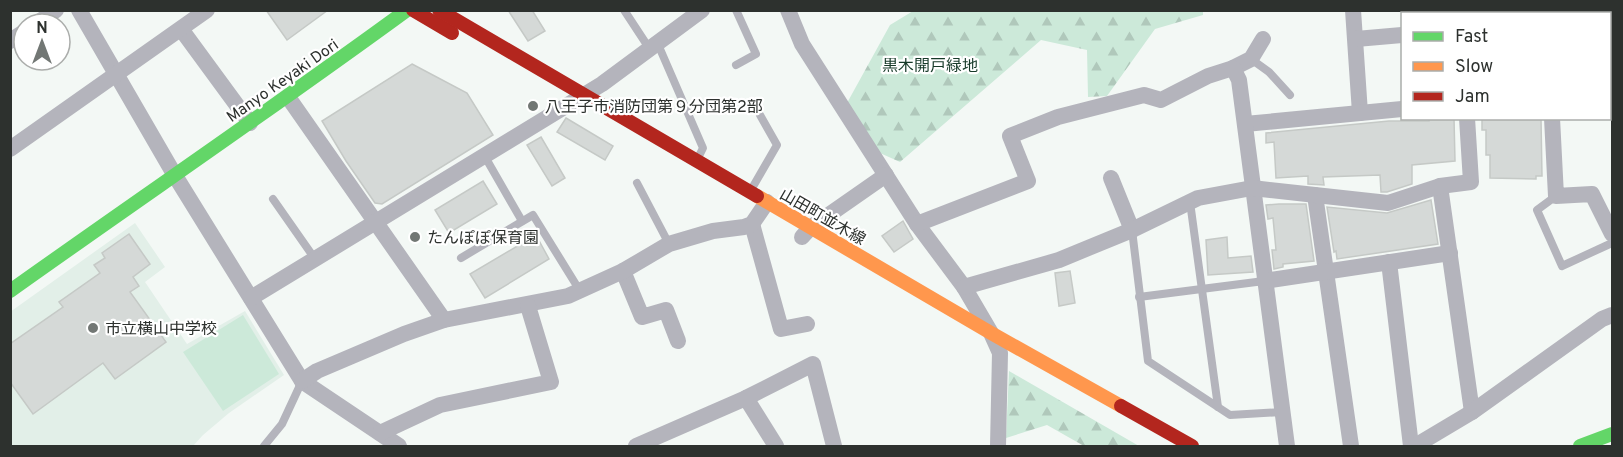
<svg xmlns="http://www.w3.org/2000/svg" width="1623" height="457" font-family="Overpass,'Noto Sans JP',sans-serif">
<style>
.built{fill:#e2efe8}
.green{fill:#cce9d9}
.forest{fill:url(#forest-firs)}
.building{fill:#d5d9d7;stroke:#c5c9c6;stroke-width:1.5}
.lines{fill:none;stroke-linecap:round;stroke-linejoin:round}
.lane{stroke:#b4b4bc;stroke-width:8}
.street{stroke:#b4b4bc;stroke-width:16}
.fast{stroke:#63d668;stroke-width:14}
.slow{stroke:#ff974d;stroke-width:14}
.jam{stroke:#b3261e;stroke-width:14}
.poi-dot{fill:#727774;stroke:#fff;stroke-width:2}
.labels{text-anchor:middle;stroke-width:4.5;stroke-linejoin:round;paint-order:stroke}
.park-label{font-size:16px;fill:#173a29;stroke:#fff}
.street-label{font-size:16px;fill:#2d312e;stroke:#fff}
.poi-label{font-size:16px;fill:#2d312e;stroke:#fff;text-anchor:start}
</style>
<defs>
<pattern id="forest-firs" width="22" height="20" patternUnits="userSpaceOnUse" patternTransform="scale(1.5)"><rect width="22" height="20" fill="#cce9d9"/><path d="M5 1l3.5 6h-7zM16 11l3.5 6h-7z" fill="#b0c8bb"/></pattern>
</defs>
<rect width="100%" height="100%" fill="#f3f8f5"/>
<path class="built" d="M135 223 165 267 145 282 187 344 245 311 284 375 229 413 203 435 193 446H11L10 312Z"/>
<path class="green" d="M243 315 279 374 223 411 183 352Z"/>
<g class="forest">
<path d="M913 11H1203V15L1155 29 1107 96 1088 97 1087 50 1041 40 900 162 871 149 847 103 890 25Z"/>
<path d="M1009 371 1139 446H1084L1047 425 1006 438Z"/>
</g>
<g class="building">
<path d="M266 10H328L287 40Z"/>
<path d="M508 10H532L545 31 528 41Z"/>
<path d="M412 64 467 93 493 135 382 204 375 203 346 161 322 121Z"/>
<path d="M566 118 613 146 605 160 557 132Z"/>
<path d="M1429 118H1454L1455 161 1412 165V184L1387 192H1381L1380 175 1323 177 1324 185 1308 184V176L1276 178 1274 142 1266 143V133L1389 121H1429Z"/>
<path d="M1482 118H1541L1542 176H1536V179L1490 178V155H1486V130H1482Z"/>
<path d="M541 137 565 178 552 186 527 145Z"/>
<path d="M483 181 497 204 449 233 435 210Z"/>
<path d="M1431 200 1438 244 1337 259 1336 251 1334 252 1327 207 1387 213Z"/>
<path d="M1279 204H1306L1314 261 1283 264V267L1274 269 1272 250H1276L1273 218 1268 219 1266 205Z"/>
<path d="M903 221 913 239 894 252 882 236Z"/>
<path d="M129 234 150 264 133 277 139 286 130 292 166 342 115 379 103 363 33 414 10 382V344L63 307 59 302 100 273 94 265 105 258 102 253Z"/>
<path d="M536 235 549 259 485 298 470 274Z"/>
<path d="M1227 237 1228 258 1251 256 1253 272 1208 275 1206 240Z"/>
<path d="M1070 271 1075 303 1059 306 1055 273Z"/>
</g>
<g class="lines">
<g class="lane">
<path d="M624 10 649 48"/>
<path d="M736 10 756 54 736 65"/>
<path d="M657 42 703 148 697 160"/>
<path d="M1251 59 1269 72 1290 95"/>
<path d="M484 155 522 221"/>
<path d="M637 183 669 244"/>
<path d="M751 190 777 145 760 115"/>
<path d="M1556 196 1537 210 1562 266 1612 243"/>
<path d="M273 199 315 259"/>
<path d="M1190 202 1218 407"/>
<path d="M1132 230 1148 361 1230 415 1281 412"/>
<path d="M461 258 533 215 580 291"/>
<path d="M1139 297 1264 281"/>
<path d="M264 446 282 424 302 381"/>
</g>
<g class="street">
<path d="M79 10 174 174 302 381 399 446"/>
<path d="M788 10 802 44 917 224 964 287 991 333 1000 353 998 446"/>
<path d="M1353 10 1360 113"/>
<path d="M1547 10 1548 14"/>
<path d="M36 24 56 10"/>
<path d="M181 29 250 123"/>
<path d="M1356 39 1402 35"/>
<path d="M10 41 24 32"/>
<path d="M1233 68 1251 59 1263 39"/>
<path d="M1610 90H1612"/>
<path d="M288 97 444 320"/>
<path d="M1552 118 1556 196 1592 194 1612 234"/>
<path d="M1245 124 1402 109"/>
<path d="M10 149 207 10"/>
<path d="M1111 178 1132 230"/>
<path d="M1440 186 1472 412"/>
<path d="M1315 195 1351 446"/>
<path d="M752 224 781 329 807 324"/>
<path d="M917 224 1028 181 1010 136 1058 117 1144 95 1161 100 1208 76 1233 68 1239 80 1287 446"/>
<path d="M802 237 810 228 886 175"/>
<path d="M1389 262 1411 446"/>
<path d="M623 271 642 317 666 310 678 341"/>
<path d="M1264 281 1450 253"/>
<path d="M964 287 1059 260 1132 230 1198 198 1252 188 1388 203 1440 186 1471 182 1467 118"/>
<path d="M251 298 602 84 702 10"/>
<path d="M302 381 317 371 404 334 444 320 568 296 623 271 669 244 713 231 744 227 752 224 767 202"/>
<path d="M746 398 776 446"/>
<path d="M380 433 440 405 551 382 528 306"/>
<path d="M636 446 746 398 813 364 834 446"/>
<path d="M1415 446 1472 412 1602 319 1612 315"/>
</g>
<g class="fast">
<path d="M10 291C142 197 276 106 407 10"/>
<path d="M1580 446 1612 434"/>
</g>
<path class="slow" d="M757 196 991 333 1121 406"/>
<g class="jam">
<path d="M413 10 452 33"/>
<path d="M439 10 757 196"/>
<path d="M1121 406 1192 446"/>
</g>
</g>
<g class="poi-dot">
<circle cx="533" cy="106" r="6"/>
<circle cx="415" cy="237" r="6"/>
<circle cx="93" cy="328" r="6"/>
</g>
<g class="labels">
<g class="park-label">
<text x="930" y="71">黒木開戸緑地</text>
</g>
<g class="street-label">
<text transform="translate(282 80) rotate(-35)" y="6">Manyo Keyaki Dori</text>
<text transform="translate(823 216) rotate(30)" y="6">山田町並木線</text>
</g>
<g class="poi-label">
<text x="545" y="112">八王子市消防団第９分団第2部</text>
<text x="427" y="243">たんぽぽ保育園</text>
<text x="105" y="334">市立横山中学校</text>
</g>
</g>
<rect width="1623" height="457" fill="none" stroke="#2d312e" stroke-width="24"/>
<rect x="1401" y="12" width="210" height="108" fill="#ffffff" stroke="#abadab" stroke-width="1.5"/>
<rect x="1413" y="32" width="30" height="9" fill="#63d668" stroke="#abadab" stroke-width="1.5"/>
<text x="1455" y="42" font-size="18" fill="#2d312e">Fast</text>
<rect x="1413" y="62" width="30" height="9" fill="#ff974d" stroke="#abadab" stroke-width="1.5"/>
<text x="1455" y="72" font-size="18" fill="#2d312e">Slow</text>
<rect x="1413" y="92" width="30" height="9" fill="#b3261e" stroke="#abadab" stroke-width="1.5"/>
<text x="1455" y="102" font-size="18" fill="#2d312e">Jam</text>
<g transform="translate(42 42)"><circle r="28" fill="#ffffff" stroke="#abadab" stroke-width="1.5"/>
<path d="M0-4.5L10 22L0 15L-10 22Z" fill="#727774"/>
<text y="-9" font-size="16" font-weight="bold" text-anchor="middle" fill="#2d312e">N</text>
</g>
</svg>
